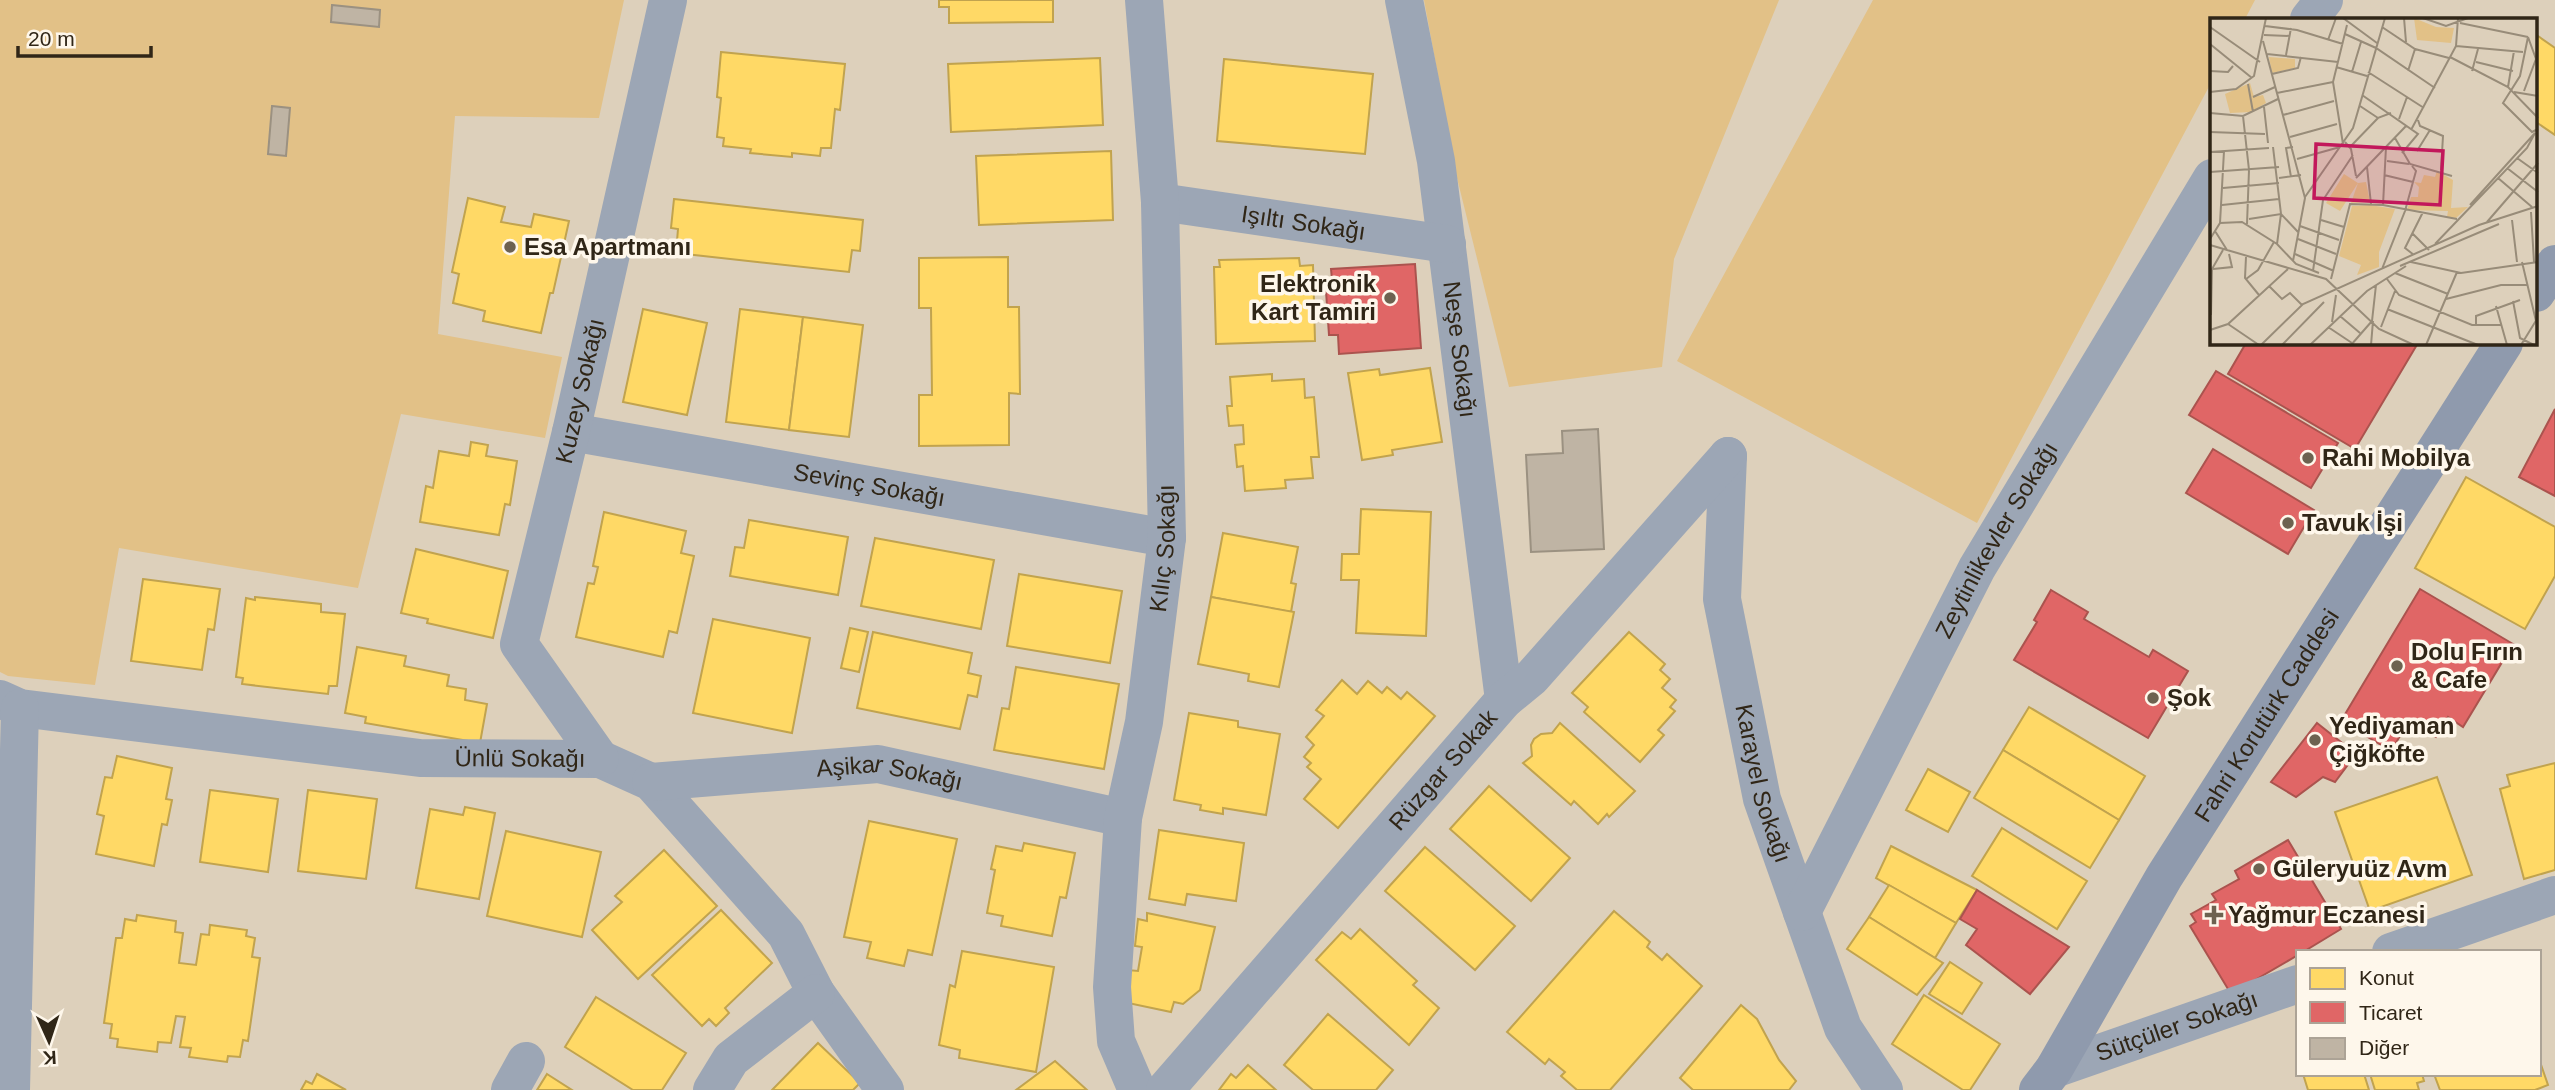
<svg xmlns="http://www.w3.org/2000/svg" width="2555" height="1090" font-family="Arial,sans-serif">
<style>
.green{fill:#e2c187}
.homes{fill:#ffd966;stroke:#c1a34e;stroke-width:2}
.shops{fill:#e06666;stroke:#ab534e;stroke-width:2}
.building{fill:#bfb4a4;stroke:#9b9181;stroke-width:2}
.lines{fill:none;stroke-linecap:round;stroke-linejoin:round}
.street{stroke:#9ca6b5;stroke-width:38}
.secondary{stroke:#8f9aad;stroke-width:38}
.poi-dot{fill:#6d6250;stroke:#fef7eb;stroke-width:2.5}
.labels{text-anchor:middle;stroke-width:7;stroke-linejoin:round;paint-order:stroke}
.street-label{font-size:24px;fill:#302617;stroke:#fef7eb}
.poi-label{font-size:24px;font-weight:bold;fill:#302617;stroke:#fef7eb;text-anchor:start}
.inset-road{fill:none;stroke:#988c79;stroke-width:2}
.view{fill:#c2185b;fill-opacity:0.15;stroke:#c2185b;stroke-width:3.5}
.inset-edge{fill:none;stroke:#302617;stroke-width:3.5}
</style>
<rect width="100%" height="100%" fill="#ddd0bb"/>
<g class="green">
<path d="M0 0H624L599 118 455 116 438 334 562 357 545 438 401 414 358 588 119 548 95 685 8 676 0 672Z"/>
<path d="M1424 0H1779L1674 259 1662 367 1509 387 1456 174Z"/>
<path d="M1873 0H2255L2245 19H2212V81L1977 523 1677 361Z"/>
</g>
<g class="homes">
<path d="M939 0H1053V22L949 23V7H939Z"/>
<path d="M2538 36 2555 48V135L2536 122V40Z"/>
<path d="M721 52 845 64 840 110 835 109 831 148H821L820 156 792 153V157L750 153 751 149 723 146 724 138 717 137 721 98 717 97Z"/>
<path d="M1100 58 1103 125 951 132 948 64Z"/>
<path d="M1224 59 1373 74 1365 154 1217 141Z"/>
<path d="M1111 151 1113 220 979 225 976 156Z"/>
<path d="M468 198 505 207 501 222 531 227 534 214 569 221 553 293H550L541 333 483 321 485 311 453 303 459 274 452 272Z"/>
<path d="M674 199 863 220 860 251 852 250 849 272 676 253 678 229 671 228Z"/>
<path d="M1008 257V307H1019L1020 394 1009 393V445L919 446V395H932L931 308H919V258Z"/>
<path d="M1299 258 1300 266 1313 265 1315 341 1216 344 1214 267H1220L1219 260Z"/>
<path d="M643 309 707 323 687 415 623 402Z"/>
<path d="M740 309 803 317 789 430 726 422Z"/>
<path d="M803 317 863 325 849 437 789 430Z"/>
<path d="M1430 368 1442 442 1392 450 1393 455 1362 460 1348 373 1379 369 1380 375Z"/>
<path d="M1272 374V381L1304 379 1305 398 1314 397 1319 457H1311L1313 478 1285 480 1286 488 1245 491 1243 466 1237 467 1235 445 1244 444 1243 425 1229 426 1227 406H1232L1230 377Z"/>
<path d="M471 442 488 445 486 456 517 461 510 505 505 504 499 535 420 522 426 486 433 488 439 451 469 456Z"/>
<path d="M2466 477 2555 527V576L2525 629 2415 568Z"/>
<path d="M1361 509 1431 512 1426 636 1356 633 1359 580H1341L1342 554H1359Z"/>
<path d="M604 512 686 531 681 553 694 556 677 633 669 631 663 657 576 637 588 583 594 584 598 567 593 566Z"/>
<path d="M749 520 848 537 838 595 730 576 735 547 744 548Z"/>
<path d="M1223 533 1298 547 1291 583 1296 584 1291 612 1211 597Z"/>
<path d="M875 538 994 560 981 629 861 606Z"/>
<path d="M416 549 508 571 493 638 427 623 428 619 401 613Z"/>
<path d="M1019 574 1122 591 1110 663 1007 646Z"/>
<path d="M143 579 220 589 214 630 208 629 202 670 131 661Z"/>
<path d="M255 597 321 604V612L345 614 337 686H329L328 694 242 684 243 678 236 677 246 598 255 600Z"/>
<path d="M1211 597 1294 612 1279 687 1248 681 1249 674 1198 664Z"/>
<path d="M713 619 810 638 792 733 693 713Z"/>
<path d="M850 628 868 632 859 672 841 668Z"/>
<path d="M873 632 972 653 968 673 981 676 977 697 968 695 960 729 857 708Z"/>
<path d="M1629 632 1665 664 1660 670 1670 679 1662 688 1676 700 1670 707 1675 711 1658 730 1664 735 1640 762 1584 712 1588 707 1572 693Z"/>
<path d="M357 647 406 656 404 666 449 675 447 686 466 689 465 700 487 704 480 743 365 723 366 717 345 713Z"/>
<path d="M1016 667 1119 684 1104 769 994 750 1002 708 1009 709Z"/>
<path d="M1342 680 1357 694 1368 681 1382 693 1387 687 1401 699 1407 692 1435 716 1338 828 1304 799 1321 779 1307 767 1311 763 1304 757 1314 745 1306 737 1324 716 1316 710Z"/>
<path d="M2029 707 2145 776 2119 820 2003 750Z"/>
<path d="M1189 713 1238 721V727L1280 734 1266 815 1223 808V814L1200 810 1201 805 1174 800Z"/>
<path d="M1560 723 1635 791 1609 817 1607 814 1598 824 1574 801 1571 805 1523 763 1532 756 1531 745 1534 739 1541 734 1552 733Z"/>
<path d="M2003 750 2119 820 2090 868 1974 798Z"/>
<path d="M117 756 172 768 166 799 172 800 167 825 162 824 154 866 96 854 104 816 97 814 105 777 112 778Z"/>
<path d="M2555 763V870L2524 879 2500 789 2510 786 2507 775Z"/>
<path d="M1928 769 1970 792 1948 832 1906 810Z"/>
<path d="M2437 777 2472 875 2370 911 2335 812Z"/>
<path d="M1489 786 1570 858 1531 901 1450 829Z"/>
<path d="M210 790 278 799 268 872 200 862Z"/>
<path d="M308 790 377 799 366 879 298 871Z"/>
<path d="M465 807 495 813 479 899 416 888 430 809 463 815Z"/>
<path d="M869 821 957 839 932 955 908 950 904 966 867 958 871 942 844 937Z"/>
<path d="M2002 828 2087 881 2057 929 1972 876Z"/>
<path d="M1159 830 1244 843 1236 901 1187 894 1185 905 1149 899Z"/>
<path d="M506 831 601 852 582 937 487 916Z"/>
<path d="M1024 843 1075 853 1066 898 1060 897 1052 936 1001 926 1003 916 987 913 995 870 991 869 996 846 1022 851Z"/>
<path d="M1891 846 1977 890 1956 923 1876 878Z"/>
<path d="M1425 847 1515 926 1475 970 1385 891Z"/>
<path d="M664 850 717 906 638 979 592 930 622 902 615 896Z"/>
<path d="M1889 885 1956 923 1935 958 1869 917Z"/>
<path d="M721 910 772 963 725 1008 729 1013 716 1026 709 1019 702 1026 652 975Z"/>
<path d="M1614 911 1650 942 1647 947 1662 960 1667 954 1702 986 1610 1090H1577L1561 1076 1565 1072 1549 1059 1545 1064 1507 1032Z"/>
<path d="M1147 913 1215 927 1200 990 1183 1004 1174 1002 1171 1012 1128 1003V970L1138 971 1142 947 1135 946 1138 919 1147 921Z"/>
<path d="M137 915 176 921 175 932 183 933 179 963 196 965 201 934 209 935 210 925 247 930 246 936 255 938 252 957 260 958 248 1041 243 1040 240 1057 228 1056 227 1062 189 1057 191 1048 180 1047 185 1017 176 1016 171 1043 158 1042 157 1052 117 1047 118 1039 110 1038 112 1024 104 1023 116 938H122L125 919 136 921Z"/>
<path d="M1869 917 1943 963 1917 995 1847 949Z"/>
<path d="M1360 929 1417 981 1413 985 1439 1008 1409 1045 1316 960 1342 932 1351 939Z"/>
<path d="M962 951 1054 967 1036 1072 959 1058 960 1050 939 1045 950 985 955 987Z"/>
<path d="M1950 962 1982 983 1962 1014 1929 994Z"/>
<path d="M1924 995 2000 1044 1970 1090H1963L1892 1044Z"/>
<path d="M596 997 686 1053 662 1090H633L565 1047Z"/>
<path d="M1741 1005 1757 1019 1779 1060 1796 1081 1789 1090H1693L1680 1078Z"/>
<path d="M1328 1014 1393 1070 1376 1090H1313L1284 1065Z"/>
<path d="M818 1043 860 1083 853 1090H772Z"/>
<path d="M2539 1059 2548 1085 2535 1090H2440L2434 1074H2539Z"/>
<path d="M1055 1061 1087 1090H1016Z"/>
<path d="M1248 1065 1276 1090H1219L1231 1074 1236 1078Z"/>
<path d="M317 1074 346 1090H301L306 1081 312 1084Z"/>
<path d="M547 1074 572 1090H537Z"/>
<path d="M2303 1074H2364L2369 1090H2308Z"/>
<path d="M2370 1074H2422L2424 1081 2417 1083 2419 1090H2375Z"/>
</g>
<g class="shops">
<path d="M1415 264 1421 348 1339 354 1338 335H1329L1326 291 1333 290 1331 269Z"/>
<path d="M2246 343H2418L2355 449 2228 374Z"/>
<path d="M2216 371 2338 443 2311 488 2189 415Z"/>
<path d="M2555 409V496L2519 477Z"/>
<path d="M2213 449 2314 510 2288 554 2186 493Z"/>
<path d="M2420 589 2513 644 2463 727 2448 717 2436 737 2409 721 2391 751 2341 721Z"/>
<path d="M2051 590 2088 612 2084 619 2149 657 2153 650 2188 671 2148 738 2014 660 2037 622 2034 620Z"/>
<path d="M2317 723 2356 754 2335 782 2323 777 2296 797 2271 782Z"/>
<path d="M2288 840 2341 929 2303 952H2298V955L2231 994 2190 926 2196 922 2191 914 2216 900 2212 894 2239 879 2235 871Z"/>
<path d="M1977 890 2069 947 2030 994 1966 945 1977 929 1960 919Z"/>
</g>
<g class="building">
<path d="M332 5 380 10 379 27 331 22Z"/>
<path d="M272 106 290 108 286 156 268 154Z"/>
<path d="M1598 429 1604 549 1531 552 1526 455 1563 453 1562 431Z"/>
</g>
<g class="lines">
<g class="street">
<path id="s1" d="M1404 0 1436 161 1504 700"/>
<path d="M2309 19 2324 0"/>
<path id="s2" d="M1160 202 1447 244"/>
<path id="s3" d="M571 432 1167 538"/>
<path id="s4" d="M1728 456 1722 599 1762 799 1843 1028 1884 1090"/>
<path id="s5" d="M0 699 20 708 420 758 600 759 651 782 786 934 816 993 885 1090"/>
<path id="s6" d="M600 759 519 644 571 432 668 0"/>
<path id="s7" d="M651 782 878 764 1123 818"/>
<path id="s8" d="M1802 912 1977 568 2212 178"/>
<path d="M2391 952 2555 895"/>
<path id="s9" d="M2054 1069 2298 984"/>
<path d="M11 1090 20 708"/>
<path d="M510 1090 526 1061"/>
<path d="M712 1090 731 1059 816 993"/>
<path id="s10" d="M1137 1090 1116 1041 1112 987 1123 818 1144 722 1167 538 1160 202 1144 0"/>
<path id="s11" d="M1165 1090 1504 700 1532 677 1728 456"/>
</g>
<g class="secondary">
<path d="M2536 293 2555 264"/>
<path id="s12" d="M2038 1090 2054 1069 2164 877 2504 343"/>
</g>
</g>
<g class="poi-dot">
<circle cx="510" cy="247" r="7"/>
<circle cx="1390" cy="298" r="7"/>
<circle cx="2308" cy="458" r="7"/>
<circle cx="2288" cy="523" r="7"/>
<circle cx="2397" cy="666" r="7"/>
<circle cx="2153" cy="698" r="7"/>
<circle cx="2315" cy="740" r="7"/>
<circle cx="2259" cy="869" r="7"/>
<path d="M2210.5 904.5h7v7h7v7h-7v7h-7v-7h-7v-7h7z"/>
</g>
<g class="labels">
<g class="street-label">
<text dy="8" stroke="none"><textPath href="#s2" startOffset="145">Işıltı Sokağı</textPath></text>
<text dy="8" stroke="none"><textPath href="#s1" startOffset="354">Neşe Sokağı</textPath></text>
<text dy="8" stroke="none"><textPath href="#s6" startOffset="401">Kuzey Sokağı</textPath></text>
<text dy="8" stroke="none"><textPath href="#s3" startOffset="303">Sevinç Sokağı</textPath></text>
<text dy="8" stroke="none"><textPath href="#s8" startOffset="420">Zeytinlikevler Sokağı</textPath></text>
<text dy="8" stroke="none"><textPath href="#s10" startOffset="550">Kılıç Sokağı</textPath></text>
<text dy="8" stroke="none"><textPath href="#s12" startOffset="439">Fahri Korutürk Caddesi</textPath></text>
<text dy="8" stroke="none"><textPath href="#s5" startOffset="525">Ünlü Sokağı</textPath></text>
<text dy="8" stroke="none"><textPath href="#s11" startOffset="424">Rüzgar Sokak</textPath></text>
<text dy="8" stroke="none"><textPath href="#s7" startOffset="240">Aşikar Sokağı</textPath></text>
<text dy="8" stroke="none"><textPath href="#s4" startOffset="332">Karayel Sokağı</textPath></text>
<text dy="8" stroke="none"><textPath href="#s9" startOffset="130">Sütçüler Sokağı</textPath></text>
</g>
<g class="poi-label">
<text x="524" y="255">Esa Apartmanı</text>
<text x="1376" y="292" text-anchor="end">Elektronik<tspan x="1376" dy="28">Kart Tamiri</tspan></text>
<text x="2322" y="466">Rahi Mobilya</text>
<text x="2302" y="531">Tavuk İşi</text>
<text x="2411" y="660">Dolu Fırın<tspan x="2411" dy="28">&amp; Cafe</tspan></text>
<text x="2167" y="706">Şok</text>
<text x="2329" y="734">Yediyaman<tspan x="2329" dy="28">Çiğköfte</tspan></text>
<text x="2273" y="877">Güleryuüz Avm</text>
<text x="2228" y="923">Yağmur Eczanesi</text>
</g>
</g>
<g transform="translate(2210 18)">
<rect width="327" height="327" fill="#ddd0bb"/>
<path d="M204 0 226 9 244 10 241 25 207 22ZM59 39 85 41V50L62 55ZM40 65 44 79 53 77 56 85 41 94 20 95 15 76ZM227 153 243 162 241 190 258 189 246 200 237 199 238 193 197 192 201 179H208L209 169 204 164 211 165 214 157 225 159ZM134 156 148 165 156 164 160 184 141 185 148 165 130 193 116 185ZM160 187 185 191 169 234V249L147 257 151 247 129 238 142 188Z" fill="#e2c187"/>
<path class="inset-road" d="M133 0 167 25M194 0 196 24M213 0 236 8 258 0M250 5 318 19M55 8 87 12 133 26M0 9 50 44M172 9 205 31 239 40M135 16 166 30 225 70M54 17 80 18M318 19 310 58 293 85 322 114 328 111M118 22 126 0M53 23 95 180 83 243M0 26 42 60M246 28 313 34M57 36 128 44M76 37 81 10M240 39 298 69 328 100M266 44 303 53M126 49 157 58M0 53 18 54 23 48M198 53 205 31M262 53 268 31M142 54 151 24M158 54 214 90M62 56 88 50 91 39M38 66 43 94M298 69 304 33M314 73 326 41 318 19M0 74 26 71 44 58 56 0M304 74 328 78M67 75 123 64M152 77 208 116 192 135M43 79 65 69M150 88 168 100 181 95M54 89 58 125M0 95 33 98 68 81M73 97 124 83M33 98 39 152 37 206M189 101 197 79M208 102 210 108 233 118 231 152M201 112 246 28 248 0M0 114 55 116M80 119 127 106M185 120 200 146 242 158M135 124 141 131 146 158M133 126 123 64 137 7M63 129 71 196 67 226M140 129 168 100M207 133 220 112M0 134 59 130M307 140 328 155M87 141 130 129M177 143 199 146M157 149 161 186M297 150 328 174M0 154 69 149M174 157 203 164M81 159 76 130 83 129M69 160 91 157M146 160 196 108M288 160 322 189M13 170 69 165M95 179 143 110 175 0M12 187 69 181M173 187 176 129M321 194 324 244M39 201 71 196 89 215M111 202 134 209M302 202 307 244M277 204 328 145M10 205 14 133M90 208 129 222M5 213 17 232M202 215 219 232M0 221 10 205 32 204 67 226 86 246 109 255M88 221 126 236M225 226 317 130 325 115 260 187M0 227 116 261 169 311 204 327M85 236 124 253M204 237 195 230 213 194M36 239 35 260 49 277M201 244 251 255 328 244M312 244 326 303M190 248 289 206M3 251 22 249 19 236M172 251 195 193 206 153 202 148M103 253 113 182 143 137M185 255 238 276M36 261 48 252 64 224M121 261 140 186 173 187 247 201M177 261 189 277 262 307H291M59 268 72 281 80 275 92 287M236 281 291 267H317M303 283 310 320 324 327M286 288 297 327M177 291 268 327M1 297 2 251 13 232M130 298 150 315M122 304 126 277M18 306 49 327M266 308V298L310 282M118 309 142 325M171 309 185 273M0 312 18 306 78 251M51 327 93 286 269 207 328 188M72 327 114 284M100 327 157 273 196 248M141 327 162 303 166 267M161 327 163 303M216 327 247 254M311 327 327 301"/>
<path class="view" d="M106 126 233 133 230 187 104 180Z"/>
<rect width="327" height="327" class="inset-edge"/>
</g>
<rect x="2296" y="950" width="245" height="126" fill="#fef7eb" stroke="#aca396" stroke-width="2"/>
<rect x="2310" y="968" width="35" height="21" fill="#ffd966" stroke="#aca396" stroke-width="2"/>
<text x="2359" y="985" font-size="21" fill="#302617">Konut</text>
<rect x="2310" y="1002" width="35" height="21" fill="#e06666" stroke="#aca396" stroke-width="2"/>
<text x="2359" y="1020" font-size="21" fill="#302617">Ticaret</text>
<rect x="2310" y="1038" width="35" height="21" fill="#bfb4a4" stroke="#aca396" stroke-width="2"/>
<text x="2359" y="1055" font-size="21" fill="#302617">Diğer</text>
<g transform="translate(49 1041) rotate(177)" stroke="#fef7eb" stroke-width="5" paint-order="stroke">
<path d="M0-5L12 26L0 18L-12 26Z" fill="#302617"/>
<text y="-10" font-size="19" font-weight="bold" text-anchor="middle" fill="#302617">K</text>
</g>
<path d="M18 46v10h133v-10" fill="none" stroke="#302617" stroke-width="3.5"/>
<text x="28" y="46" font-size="21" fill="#302617" stroke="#fef7eb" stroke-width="5" paint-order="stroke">20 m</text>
</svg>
